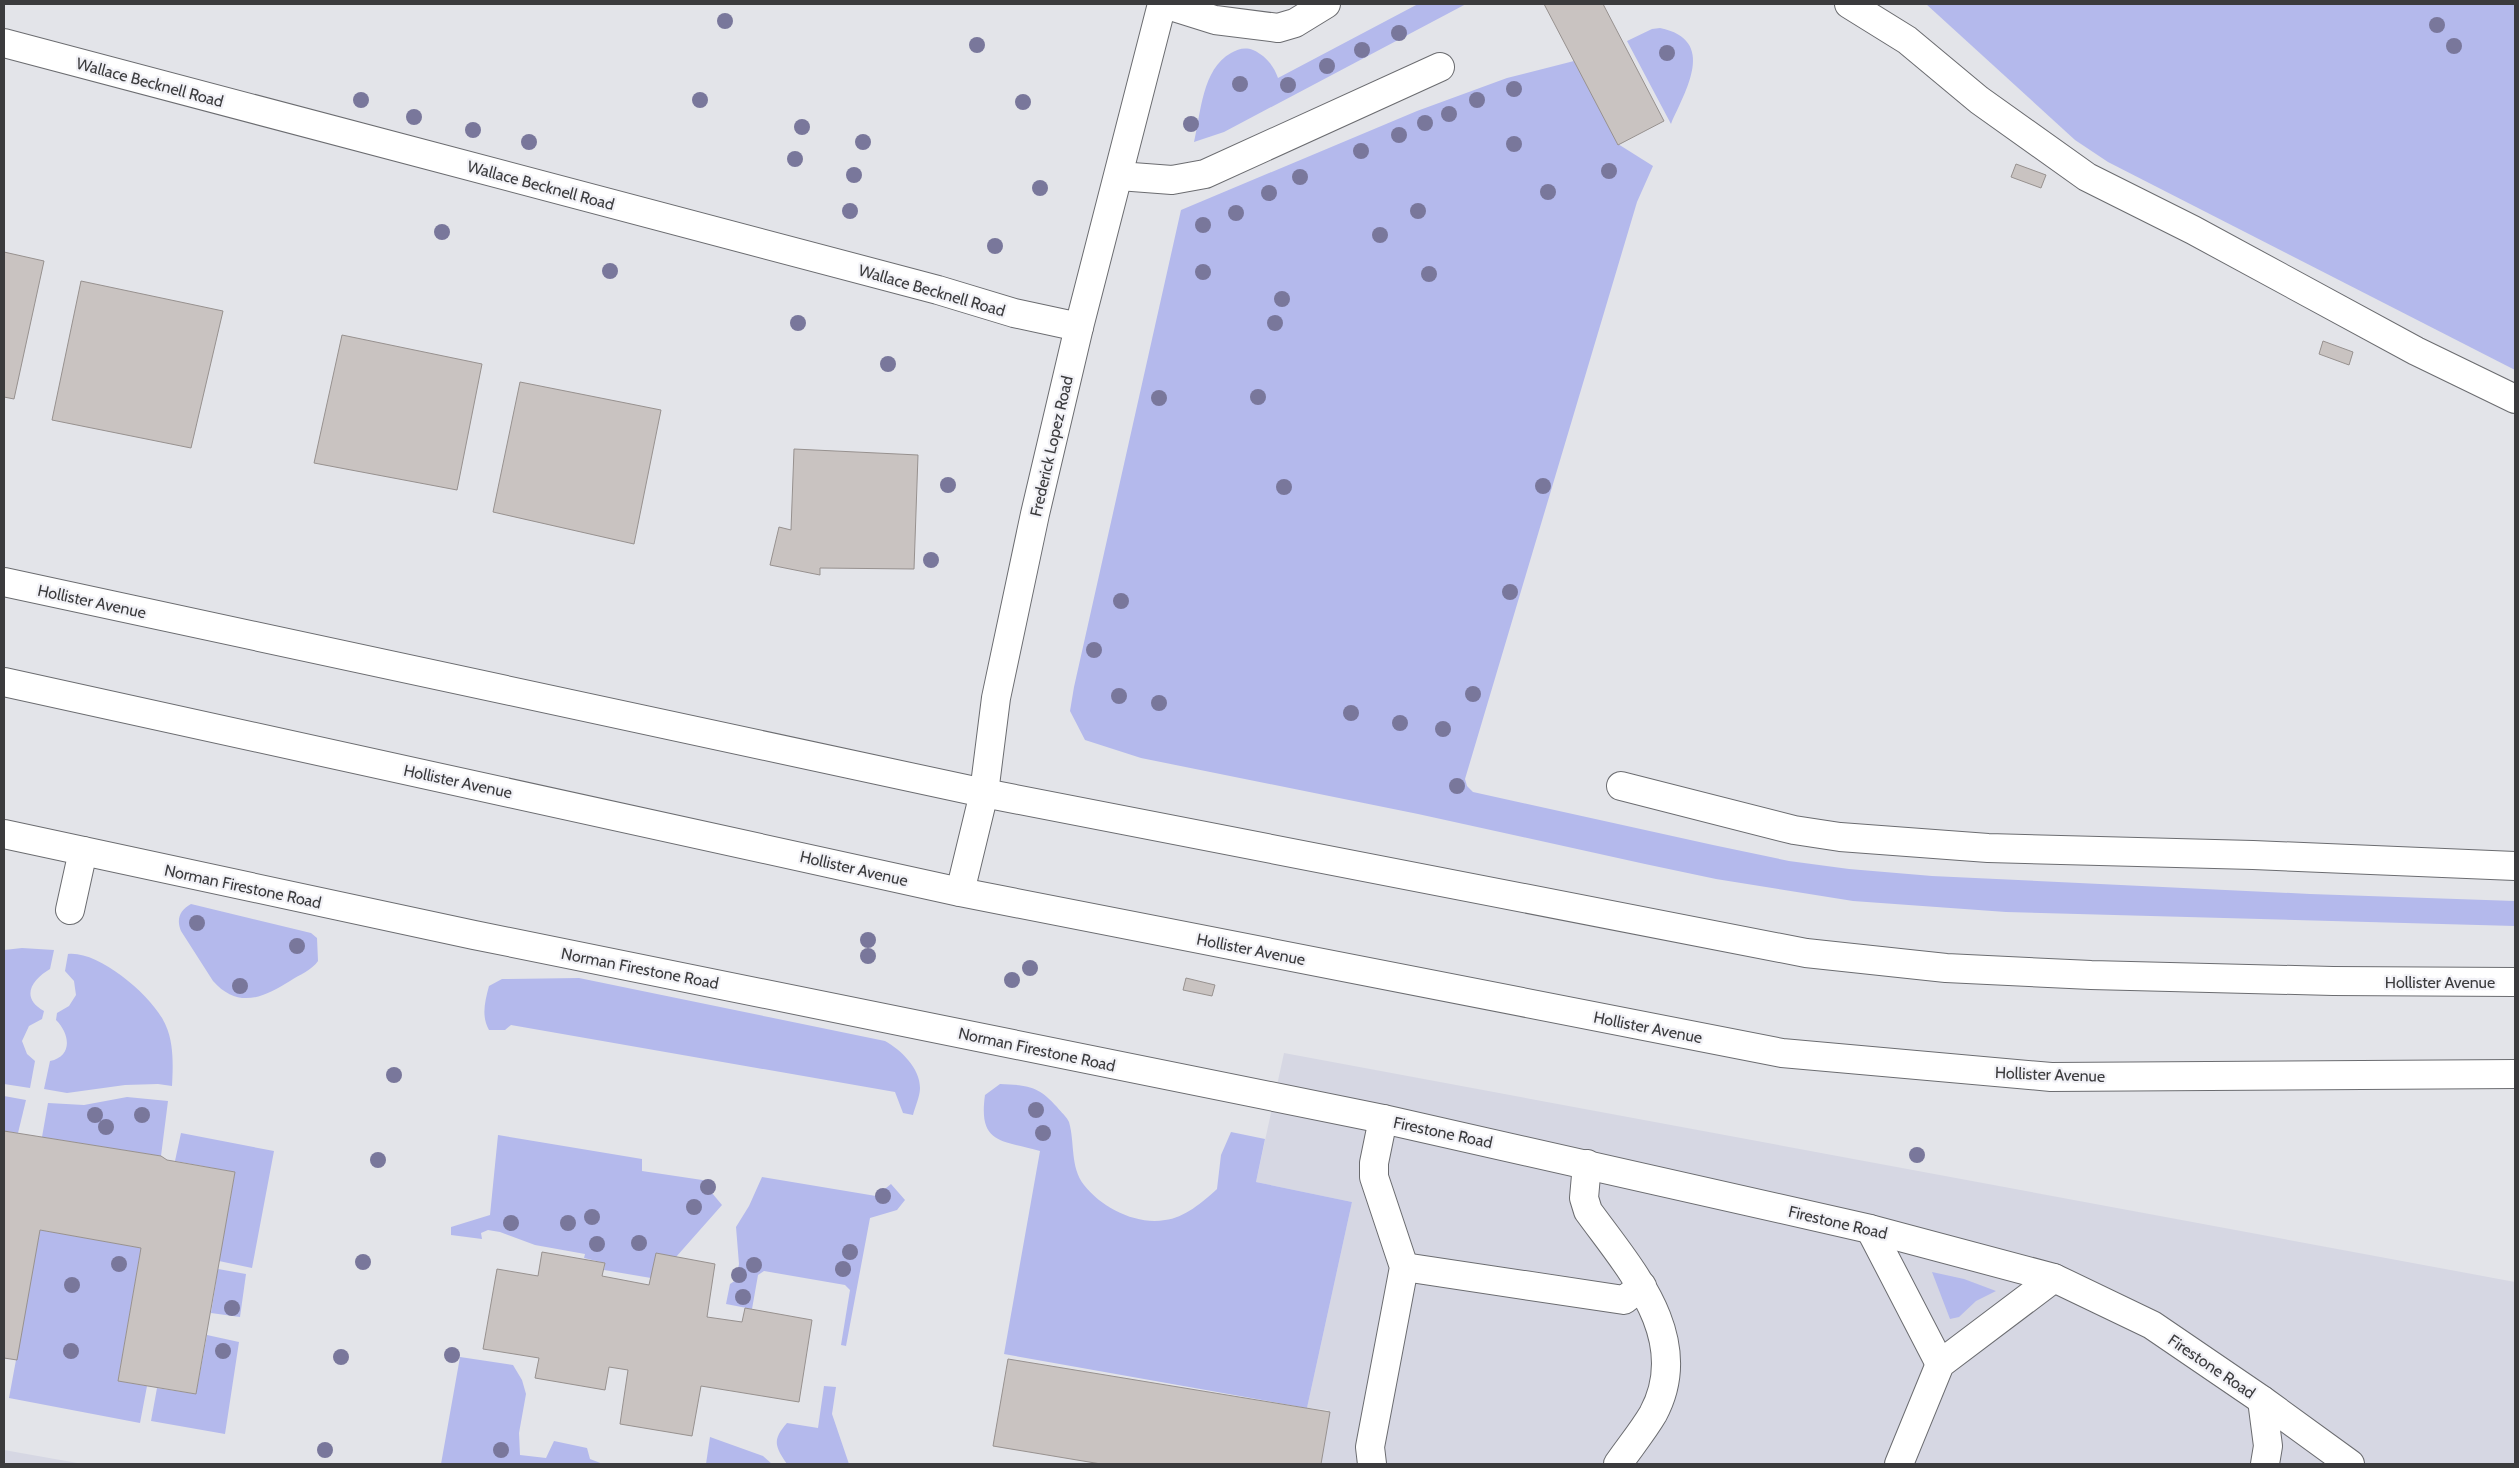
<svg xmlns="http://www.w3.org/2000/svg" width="2519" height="1468" font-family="Cabin,sans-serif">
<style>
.built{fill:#d6d7e3}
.green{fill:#b4b9ec}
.building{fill:#c9c3c1;stroke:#97918f}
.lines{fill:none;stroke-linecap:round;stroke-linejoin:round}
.minor-casing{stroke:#6b6c70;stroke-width:30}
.major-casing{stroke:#6b6c70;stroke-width:30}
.minor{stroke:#fff;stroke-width:28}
.major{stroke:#fff;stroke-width:28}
.tree{fill:#79779b}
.labels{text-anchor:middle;stroke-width:4.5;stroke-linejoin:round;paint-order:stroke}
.street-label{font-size:16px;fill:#3b3b3d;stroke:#f1f1f6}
</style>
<rect width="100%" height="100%" fill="#e3e4e9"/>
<g class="built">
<path d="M1284 1053 2515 1282V1464H1320L1328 1410 1307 1408 1352 1202 1256 1182Z"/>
<path d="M4 1450 83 1464H4Z"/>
</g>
<g class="green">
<path d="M1418 4H1466L1224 132 1194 142C1201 113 1202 69 1231 53 1238 49 1245 47 1253 50 1265 55 1274 66 1278 78Z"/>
<path d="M1926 4H2515V370L2108 162 2075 140Z"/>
<path d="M1660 28C1718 40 1685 91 1671 124L1627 41 1652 29Z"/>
<path d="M1574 61 1618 144 1653 166 1637 202 1465 779 1467 786 1473 792 1713 845 1789 861 1849 869 1932 876 2310 894 2515 901V926L2006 912 1853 901 1716 879 1645 864 1418 814 1141 758 1085 740 1070 711 1074 687 1181 210 1417 111 1507 78Z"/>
<path d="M191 904 311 933 317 938 318 961C312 970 299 975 290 981 263 998 238 1009 213 981L181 931C176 919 180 910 191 904Z"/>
<path d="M22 948 54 950 50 969C33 979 19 997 44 1011L42 1019 29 1026 22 1041 27 1054 35 1061 30 1088 4 1084V950Z"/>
<path d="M68 954C99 950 155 998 166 1026 174 1044 173 1067 172 1086L158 1084 125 1085 67 1093 44 1089 50 1061C73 1056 70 1034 56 1020L57 1013 69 1006 76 995 74 981 65 971Z"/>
<path d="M579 978 885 1041C901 1050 920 1068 920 1088 920 1096 915 1107 913 1115L903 1113 895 1092 511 1025 505 1030H489C481 1016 485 1001 489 986L502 979Z"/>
<path d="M1000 1084C1027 1085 1039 1086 1057 1107 1061 1112 1067 1117 1069 1122 1075 1143 1070 1167 1084 1185 1102 1208 1136 1225 1165 1220 1184 1218 1203 1202 1217 1189L1221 1155 1231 1132 1265 1139 1256 1182 1352 1202 1307 1408 1004 1354 1040 1151C1002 1140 978 1145 985 1095Z"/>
<path d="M4 1096 26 1100 18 1133 4 1131Z"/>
<path d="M127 1097 168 1101 161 1156 42 1137 48 1103 84 1105Z"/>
<path d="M181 1133 274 1151 252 1268 219 1261 235 1172 175 1161Z"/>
<path d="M498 1135 642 1159V1171L709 1181 712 1193 722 1205 676 1257 656 1253 651 1278 604 1270 605 1263 584 1258 585 1254 535 1245 500 1232 488 1230 481 1233 482 1239 451 1235V1227L490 1215Z"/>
<path d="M762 1177 876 1196 891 1184 905 1200 897 1210 870 1218 846 1346 841 1345 850 1290 845 1285 764 1271 758 1275 752 1309 726 1304 730 1284 736 1280 739 1264 736 1227 749 1206Z"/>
<path d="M40 1230 141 1248 118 1381 147 1386 140 1423 9 1398Z"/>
<path d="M218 1269 246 1274 240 1317 211 1313Z"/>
<path d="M1932 1272 1964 1279 1996 1291 1976 1301 1959 1317 1950 1319Z"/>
<path d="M207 1335 239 1342 225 1434 151 1421 157 1388 196 1394Z"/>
<path d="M460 1357 513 1365 522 1380 526 1394 519 1433 520 1455 546 1458 554 1441 587 1448 590 1459 603 1464H441Z"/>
<path d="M824 1386 836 1387 832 1414 849 1464H787C775 1446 772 1440 787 1423L818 1428Z"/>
<path d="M710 1437 763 1456 772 1464H706Z"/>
</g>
<g class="building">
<path d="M1544 4H1603L1664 121 1618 145Z"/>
<path d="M2016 164 2046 175 2041 188 2011 177Z"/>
<path d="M4 252 44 261 14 399 4 397Z"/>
<path d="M81 281 223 311 191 448 52 420Z"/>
<path d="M342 335 482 364 457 490 314 463Z"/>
<path d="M2323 341 2353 352 2349 365 2319 354Z"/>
<path d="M520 382 661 410 634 544 493 512Z"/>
<path d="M794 449 918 455 914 569 820 568V575L770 565 779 527 791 530Z"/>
<path d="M1186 978 1215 985 1212 996 1183 990Z"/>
<path d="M4 1131 161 1156 167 1160 235 1172 196 1394 118 1381 141 1248 40 1230 17 1360 4 1358Z"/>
<path d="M542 1252 605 1263 602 1276 649 1285 656 1253 715 1264 707 1317 742 1322 745 1308 812 1320 799 1402 701 1386 692 1436 620 1424 628 1370 609 1367 605 1390 535 1378 539 1358 483 1349 497 1269 538 1276Z"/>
<path d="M1008 1359 1330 1412 1321 1464H1101L993 1446Z"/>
</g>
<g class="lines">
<defs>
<g id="minor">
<path d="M1164 4 1215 20 1278 28 1295 23 1326 4"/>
<path d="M1849 4 1907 40 1979 100 2087 177 2193 230 2416 351 2515 399"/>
<path d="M4 43 938 290 1014 313 1079 327"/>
<path d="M1119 176 1172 180 1205 174 1440 67"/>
<path d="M1621 786 1794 830 1840 837 1988 848 2253 855 2515 866"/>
<path d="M4 834 474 935 1383 1119 1870 1229 2054 1278 2152 1325 2262 1400 2350 1464"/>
<path d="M960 892 984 793 996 698 1035 514 1079 327 1162 4"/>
<path d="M70 910 83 851"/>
<path d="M1587 1164 1584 1198 1588 1211C1630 1269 1694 1338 1653 1414 1643 1431 1629 1448 1618 1464"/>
<path d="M1870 1229 1940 1364"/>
<path d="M1404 1267 1624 1300 1642 1286"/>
<path d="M2262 1400 2268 1446 2265 1464"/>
<path d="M1372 1464 1370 1447 1404 1267 1374 1177V1163L1383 1119"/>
<path d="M1899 1464 1940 1364 2054 1278"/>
</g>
<g id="major">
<path d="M4 582 984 793 1806 953 1946 968 2091 975 2333 981 2515 982"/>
<path d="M4 682 960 892 1782 1053 2051 1077 2515 1074"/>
</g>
</defs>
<use href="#minor" class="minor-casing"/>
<use href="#major" class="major-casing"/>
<use href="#minor" class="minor"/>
<use href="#major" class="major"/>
</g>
<g class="tree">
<circle cx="725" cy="21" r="8"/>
<circle cx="2437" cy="25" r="8"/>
<circle cx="1399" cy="33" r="8"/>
<circle cx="977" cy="45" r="8"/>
<circle cx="2454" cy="46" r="8"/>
<circle cx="1362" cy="50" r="8"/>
<circle cx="1667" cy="53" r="8"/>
<circle cx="1327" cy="66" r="8"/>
<circle cx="1240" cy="84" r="8"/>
<circle cx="1288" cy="85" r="8"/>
<circle cx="1514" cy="89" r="8"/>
<circle cx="361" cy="100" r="8"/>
<circle cx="700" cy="100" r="8"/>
<circle cx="1477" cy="100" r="8"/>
<circle cx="1023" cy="102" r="8"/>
<circle cx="1449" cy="114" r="8"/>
<circle cx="414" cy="117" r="8"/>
<circle cx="1425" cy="123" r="8"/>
<circle cx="1191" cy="124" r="8"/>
<circle cx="802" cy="127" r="8"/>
<circle cx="473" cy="130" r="8"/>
<circle cx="1399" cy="135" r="8"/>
<circle cx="529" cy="142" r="8"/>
<circle cx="863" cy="142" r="8"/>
<circle cx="1514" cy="144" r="8"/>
<circle cx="1361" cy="151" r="8"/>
<circle cx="795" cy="159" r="8"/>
<circle cx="1609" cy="171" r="8"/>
<circle cx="854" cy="175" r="8"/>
<circle cx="1300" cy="177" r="8"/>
<circle cx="1040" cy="188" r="8"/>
<circle cx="1548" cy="192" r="8"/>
<circle cx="1269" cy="193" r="8"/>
<circle cx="850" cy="211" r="8"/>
<circle cx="1418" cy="211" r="8"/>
<circle cx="1236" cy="213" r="8"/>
<circle cx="1203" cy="225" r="8"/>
<circle cx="442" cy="232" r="8"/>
<circle cx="1380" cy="235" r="8"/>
<circle cx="995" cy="246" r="8"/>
<circle cx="610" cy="271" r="8"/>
<circle cx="1203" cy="272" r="8"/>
<circle cx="1429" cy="274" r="8"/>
<circle cx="1282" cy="299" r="8"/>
<circle cx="798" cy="323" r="8"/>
<circle cx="1275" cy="323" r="8"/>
<circle cx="888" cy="364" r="8"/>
<circle cx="1258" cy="397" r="8"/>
<circle cx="1159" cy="398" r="8"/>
<circle cx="948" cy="485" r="8"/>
<circle cx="1543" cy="486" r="8"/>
<circle cx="1284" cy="487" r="8"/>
<circle cx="931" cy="560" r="8"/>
<circle cx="1510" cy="592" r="8"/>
<circle cx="1121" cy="601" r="8"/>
<circle cx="1094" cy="650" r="8"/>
<circle cx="1473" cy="694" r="8"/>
<circle cx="1119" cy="696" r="8"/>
<circle cx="1159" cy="703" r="8"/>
<circle cx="1351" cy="713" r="8"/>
<circle cx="1400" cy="723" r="8"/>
<circle cx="1443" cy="729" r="8"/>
<circle cx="1457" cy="786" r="8"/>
<circle cx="197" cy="923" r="8"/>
<circle cx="868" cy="940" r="8"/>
<circle cx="297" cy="946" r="8"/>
<circle cx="868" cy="956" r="8"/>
<circle cx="1030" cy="968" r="8"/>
<circle cx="1012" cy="980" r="8"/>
<circle cx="240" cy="986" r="8"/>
<circle cx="394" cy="1075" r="8"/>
<circle cx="1036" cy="1110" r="8"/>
<circle cx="95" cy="1115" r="8"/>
<circle cx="142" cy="1115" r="8"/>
<circle cx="106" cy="1127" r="8"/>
<circle cx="1043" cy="1133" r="8"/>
<circle cx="1917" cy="1155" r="8"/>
<circle cx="378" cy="1160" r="8"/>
<circle cx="708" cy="1187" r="8"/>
<circle cx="883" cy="1196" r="8"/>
<circle cx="694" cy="1207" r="8"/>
<circle cx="592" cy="1217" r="8"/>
<circle cx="511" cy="1223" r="8"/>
<circle cx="568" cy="1223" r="8"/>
<circle cx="639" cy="1243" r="8"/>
<circle cx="597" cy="1244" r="8"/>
<circle cx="850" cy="1252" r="8"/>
<circle cx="363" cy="1262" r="8"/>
<circle cx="119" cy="1264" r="8"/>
<circle cx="754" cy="1265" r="8"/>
<circle cx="843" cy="1269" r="8"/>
<circle cx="739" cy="1275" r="8"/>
<circle cx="72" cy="1285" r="8"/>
<circle cx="743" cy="1297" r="8"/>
<circle cx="232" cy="1308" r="8"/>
<circle cx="71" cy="1351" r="8"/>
<circle cx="223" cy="1351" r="8"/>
<circle cx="452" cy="1355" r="8"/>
<circle cx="341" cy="1357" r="8"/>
<circle cx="325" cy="1450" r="8"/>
<circle cx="501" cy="1450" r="8"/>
</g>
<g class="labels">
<g class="street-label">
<text transform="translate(150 82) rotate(15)" y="6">Wallace Becknell Road</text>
<text transform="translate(541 185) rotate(15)" y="6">Wallace Becknell Road</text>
<text transform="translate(932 290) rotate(16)" y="6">Wallace Becknell Road</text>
<text transform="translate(1051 446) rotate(-77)" y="6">Frederick Lopez Road</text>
<text transform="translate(92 601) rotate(12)" y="6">Hollister Avenue</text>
<text transform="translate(458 781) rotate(12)" y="6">Hollister Avenue</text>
<text transform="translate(854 868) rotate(13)" y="6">Hollister Avenue</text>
<text transform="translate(243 886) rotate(12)" y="6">Norman Firestone Road</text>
<text transform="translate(1251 949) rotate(11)" y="6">Hollister Avenue</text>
<text transform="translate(640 968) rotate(11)" y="6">Norman Firestone Road</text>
<text x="2440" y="988">Hollister Avenue</text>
<text transform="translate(1648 1027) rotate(11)" y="6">Hollister Avenue</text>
<text transform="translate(1037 1049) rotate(12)" y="6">Norman Firestone Road</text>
<text transform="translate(2050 1074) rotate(2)" y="6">Hollister Avenue</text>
<text transform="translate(1443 1132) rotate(12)" y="6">Firestone Road</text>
<text transform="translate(1838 1222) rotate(13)" y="6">Firestone Road</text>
<text transform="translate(2212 1366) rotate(34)" y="6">Firestone Road</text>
</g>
</g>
<rect width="2519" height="1468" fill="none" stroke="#3b3b3d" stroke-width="10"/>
</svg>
